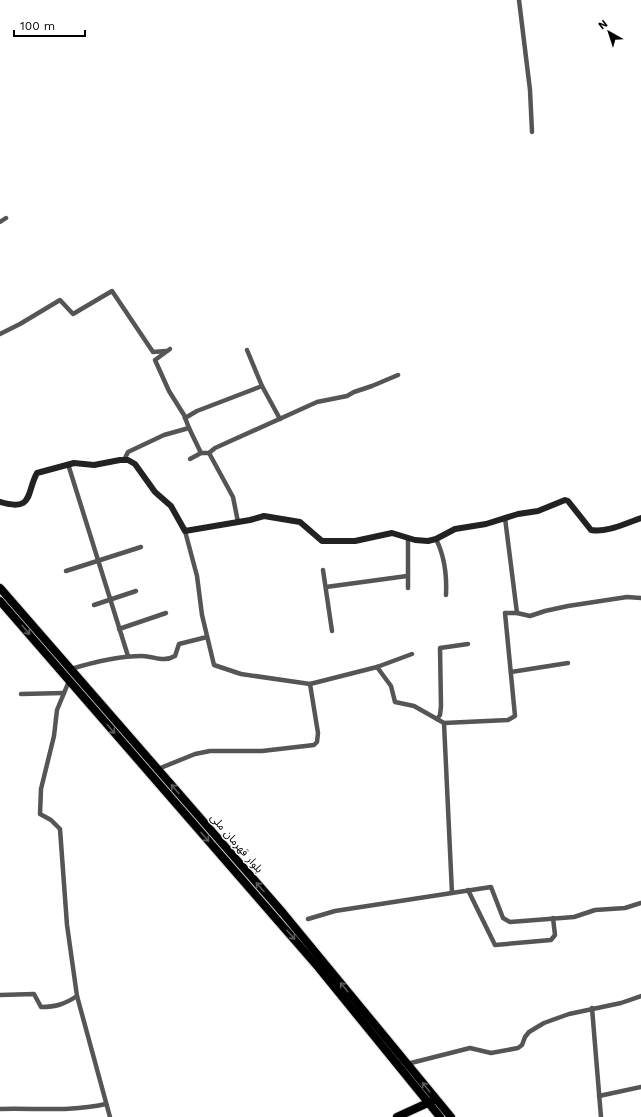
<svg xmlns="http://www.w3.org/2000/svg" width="641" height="1117" font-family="'Work Sans','Noto Sans Arabic',sans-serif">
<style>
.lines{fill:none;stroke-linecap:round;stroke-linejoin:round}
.highway-casing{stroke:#dbdbdb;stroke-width:10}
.street{stroke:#555;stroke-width:4.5}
.secondary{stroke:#222;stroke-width:6}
.highway{stroke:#000;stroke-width:8}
.oneway{stroke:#595959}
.labels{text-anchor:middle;stroke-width:3;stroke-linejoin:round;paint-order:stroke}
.street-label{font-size:11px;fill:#000;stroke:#fff}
</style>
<rect width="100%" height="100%" fill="#fff"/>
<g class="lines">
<defs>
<g id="highway">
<path d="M0 588 283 913 451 1117"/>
<path d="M0 601 318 967 440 1117"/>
<path d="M397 1117 432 1101"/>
</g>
</defs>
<use href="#highway" class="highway-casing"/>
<g class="street">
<path d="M519 0 530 90 532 132"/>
<path d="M0 222 6 218"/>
<path d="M0 334 20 324 60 300 73 314 112 291 153 352 166 351"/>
<path d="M247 350 262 386 280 419"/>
<path d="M185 418 197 411 262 386"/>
<path d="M189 428 201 453H209L233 497 238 522"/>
<path d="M209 453 215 448 317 402 347 396 354 392 372 386 398 375"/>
<path d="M190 459 201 453"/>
<path d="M124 460 128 452 164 435 189 428 184 415 169 391 155 360 170 349"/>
<path d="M68 464 128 656"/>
<path d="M505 518 517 613"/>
<path d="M185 531 197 576 202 615 214 665 241 674 310 684 377 667 412 654"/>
<path d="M408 538V588"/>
<path d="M436 539C445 557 447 575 446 595"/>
<path d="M323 570 332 631"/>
<path d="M66 571 141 547"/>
<path d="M326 587 407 576"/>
<path d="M94 605 136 591"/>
<path d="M119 629 166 613"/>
<path d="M377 667 391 686 395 702 414 706 444 723 508 720 515 716 505 613H517L530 616 545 611 568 606 627 597 641 598"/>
<path d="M71 669C94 662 118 656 142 656 154 656 163 663 175 656L179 644 207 637"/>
<path d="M511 672 568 663"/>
<path d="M69 681 57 710 54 736 41 789 40 814 51 820 60 829 67 925 77 996 110 1117"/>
<path d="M21 694 64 693"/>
<path d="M437 719 440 715 441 706 440 648 468 644"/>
<path d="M444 723 452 893"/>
<path d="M158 769 195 754 210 751H262L314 745 317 742 318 733 310 684"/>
<path d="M468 890 495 945 551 940 555 935 553 918"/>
<path d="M308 919 335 911 491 887 503 918 510 922 574 917 595 910 625 908 641 903"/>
<path d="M0 995 34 994 41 1007C56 1007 65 1004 77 996"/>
<path d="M592 1008 601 1117"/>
<path d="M407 1064 470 1048 491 1053 518 1048 522 1045 525 1037 529 1032 544 1023 569 1014 621 1003 641 996"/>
<path d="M599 1096 641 1087"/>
<path d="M0 1109C38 1108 69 1112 106 1104"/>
</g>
<path class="secondary" d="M0 502C34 512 26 493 37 473L74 463 94 465 120 460H128L135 464 155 492 171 506 185 531 250 520 264 516 300 522 322 541H355L392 533 415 540 428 541 436 539 455 529 486 524 518 514 538 511 565 500 568 501 591 530C607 533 626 523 641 518"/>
<use href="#highway" class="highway"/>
</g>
<defs><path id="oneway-shaft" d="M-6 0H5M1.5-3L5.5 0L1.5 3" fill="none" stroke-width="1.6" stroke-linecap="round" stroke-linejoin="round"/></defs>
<g class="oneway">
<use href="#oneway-shaft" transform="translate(26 630) rotate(49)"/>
<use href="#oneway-shaft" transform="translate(111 729) rotate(49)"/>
<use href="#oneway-shaft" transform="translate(175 789) rotate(-131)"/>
<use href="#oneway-shaft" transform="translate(205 837) rotate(49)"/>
<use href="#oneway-shaft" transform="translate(260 887) rotate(-131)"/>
<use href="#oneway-shaft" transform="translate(291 935) rotate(49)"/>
<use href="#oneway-shaft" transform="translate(344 987) rotate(-129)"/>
<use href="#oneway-shaft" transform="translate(426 1087) rotate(-129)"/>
</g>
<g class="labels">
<g class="street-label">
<text transform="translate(237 843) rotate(49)" y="4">بلوار قهرمان ملی</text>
</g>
</g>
<g transform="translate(609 32) rotate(321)" stroke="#ffffff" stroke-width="3" paint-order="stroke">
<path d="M0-3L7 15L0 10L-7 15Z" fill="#000000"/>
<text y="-6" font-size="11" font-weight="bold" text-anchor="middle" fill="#000000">N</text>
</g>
<path d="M14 30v6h71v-6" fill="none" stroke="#000000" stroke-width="2"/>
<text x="20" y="30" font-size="12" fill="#000000" stroke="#ffffff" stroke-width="3" paint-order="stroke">100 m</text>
</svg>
